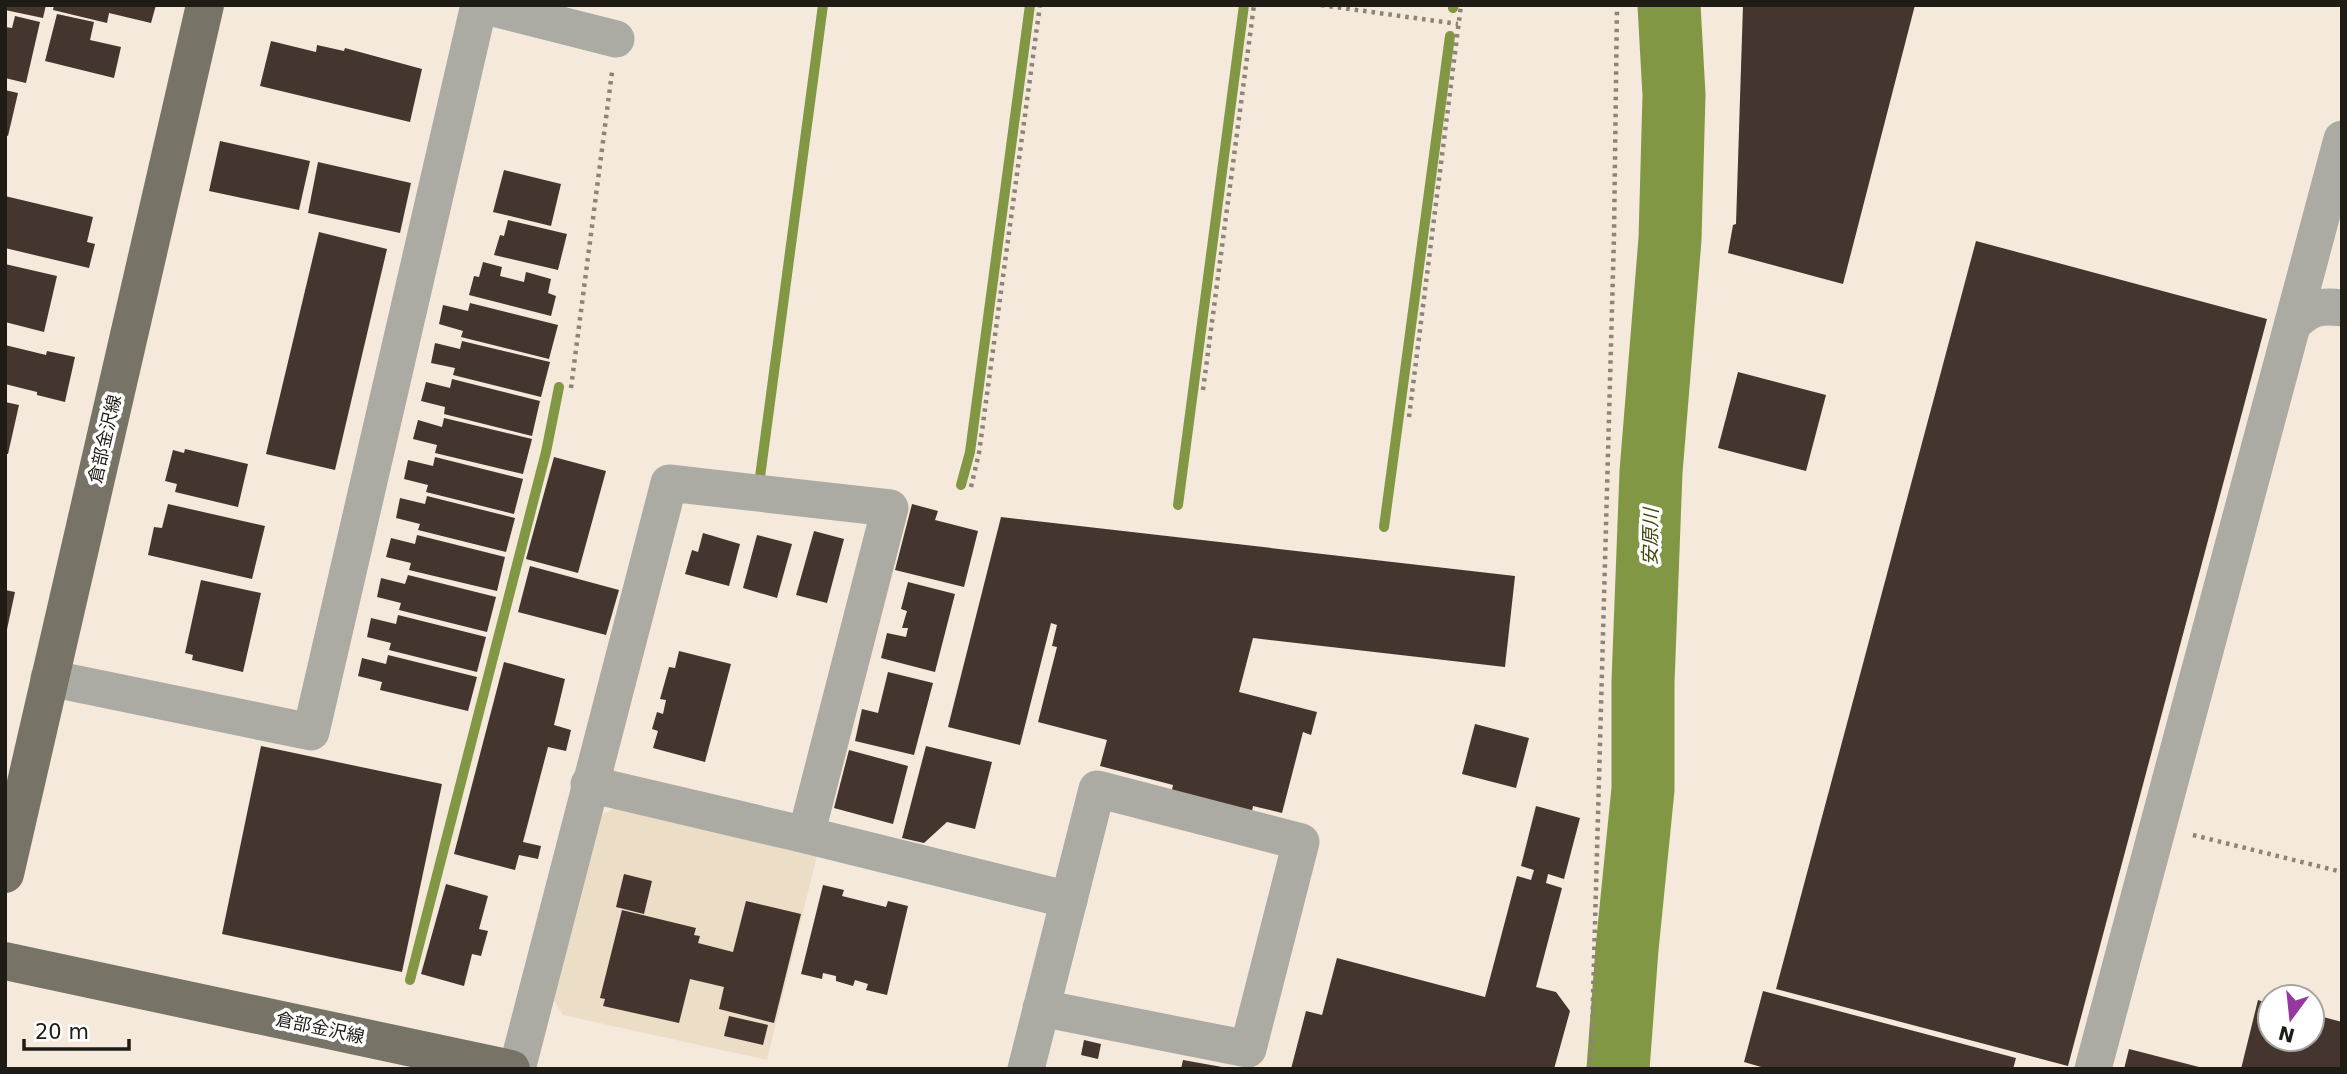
<svg xmlns="http://www.w3.org/2000/svg" width="2347" height="1074" font-family="'DejaVu Sans','Noto Sans JP',sans-serif">
<style>
.built{fill:#ecddc7}
.lines{fill:none;stroke-linecap:round;stroke-linejoin:round}
.stream{stroke:#829743;stroke-width:10}
.river{stroke:#829743;stroke-width:63}
.building{fill:#44362e}
.path{stroke:#8c8479;stroke-width:4.5;stroke-dasharray:3.5 5;stroke-linecap:butt}
.minor{stroke:#abaaa3;stroke-width:37}
.major{stroke:#777467;stroke-width:38}
.labels{text-anchor:middle;stroke-width:7;stroke-linejoin:round;paint-order:stroke}
.street-label{font-size:18px;fill:#1f1b15;stroke:#fff}
.water-label{font-size:19px;font-style:italic;fill:#3d4b0a;stroke:#fff}
</style>
<rect width="100%" height="100%" fill="#f4e9da"/>
<path class="built" d="M616 808 817 855 767 1060 563 1015 551 996 597 817Z"/>
<g class="lines">
<g class="stream">
<path d="M1453 8 1454 5"/>
<path d="M760 477 823 5"/>
<path d="M961 485 970 452 1030 5"/>
<path d="M1178 505 1244 5"/>
<path d="M1384 527 1450 36"/>
<path d="M410 980 546 452 559 387"/>
</g>
<path class="river" d="M1618 1069 1627 949 1643 789V682L1651 472 1670 239 1674 95 1669 5"/>
</g>
<g class="building">
<path d="M5 5H46L43 18 5 10Z"/>
<path d="M54 5H156L151 23 109 13 107 23 53 10Z"/>
<path d="M1743 5H1915L1843 284 1728 253 1733 225 1736 224Z"/>
<path d="M57 14 94 22 90 40 121 47 114 78 45 61Z"/>
<path d="M15 16 40 22 26 83 5 78V27L12 28Z"/>
<path d="M271 41 316 52 317 45 344 51 345 48 422 69 410 122 260 86Z"/>
<path d="M5 90 18 93 8 136 5 135Z"/>
<path d="M220 141 310 161 299 210 209 191Z"/>
<path d="M318 162 411 183 400 233 308 213Z"/>
<path d="M504 170 561 184 551 226 493 212Z"/>
<path d="M5 196 93 217 87 242 95 244 89 268 5 248Z"/>
<path d="M508 220 567 234 558 270 494 255 500 235 504 236Z"/>
<path d="M319 232 387 249 335 470 266 454Z"/>
<path d="M1976 241 2267 319 2068 1066 1776 989Z"/>
<path d="M483 262 502 267 500 276 524 282 526 272 551 279 548 293 556 296 551 316 469 295 474 276 479 277Z"/>
<path d="M5 264 57 276 44 332 5 322Z"/>
<path d="M470 303 558 325 549 359 461 337 463 331 439 324 443 305 468 311Z"/>
<path d="M462 341 550 362 541 397 453 375 455 368 431 363 435 343 460 349Z"/>
<path d="M5 345 46 355 47 351 75 357 65 402 37 395V392L5 384Z"/>
<path d="M1738 372 1826 395 1806 471 1718 448Z"/>
<path d="M452 379 540 401 532 436 444 414 445 407 421 401 426 382 450 388Z"/>
<path d="M5 402 19 405 8 454H5Z"/>
<path d="M444 418 532 439 523 474 435 453 437 445 413 439 418 420 442 427Z"/>
<path d="M185 449 248 464 238 507 175 492 177 484 165 481 173 450 184 453Z"/>
<path d="M435 457 523 479 514 514 426 492 428 485 404 479 408 460 433 466Z"/>
<path d="M554 457 606 471 578 573 526 559Z"/>
<path d="M427 496 515 518 506 552 418 530 420 524 396 518 400 498 425 504Z"/>
<path d="M168 504 265 526 252 579 148 555 154 527 162 528Z"/>
<path d="M912 504 938 511 935 520 978 531 964 587 895 570Z"/>
<path d="M1001 517 1515 576 1505 667 1253 638 1239 692 1317 712 1311 735 1303 732 1282 813 1253 806 1252 811 1172 790 1173 785 1100 766 1107 740 1038 722 1057 647 1052 646 1057 625 1051 623 1020 745 948 727Z"/>
<path d="M814 531 844 539 827 603 796 595Z"/>
<path d="M703 533 740 544 729 586 685 574 692 550 698 552Z"/>
<path d="M417 535 505 557 497 591 409 570 411 563 386 557 391 538 415 544Z"/>
<path d="M757 535 792 544 777 598 743 588Z"/>
<path d="M530 566 619 590 606 635 518 612Z"/>
<path d="M408 575 496 597 487 632 399 610 401 603 377 597 381 578 405 584Z"/>
<path d="M201 580 261 593 243 672 192 660 193 655 185 653Z"/>
<path d="M908 582 955 594 935 672 881 658 887 633 906 637 908 628H902L907 611 901 609Z"/>
<path d="M5 590 15 592 6 634H5Z"/>
<path d="M398 615 486 637 477 672 389 650 391 643 367 637 371 618 396 624Z"/>
<path d="M679 651 731 664 705 762 653 748 658 731 652 729 657 712 663 714 666 700 660 699 669 667 675 668Z"/>
<path d="M388 655 477 677 468 711 380 690 382 682 358 676 362 658 386 664Z"/>
<path d="M504 662 565 679 554 725 571 730 566 751 548 747 523 842 541 846 538 859 519 855 515 870 454 854Z"/>
<path d="M888 672 933 683 914 755 855 741 862 709 878 713Z"/>
<path d="M1475 724 1529 738 1516 788 1462 774Z"/>
<path d="M261 746 442 784 402 972 222 934Z"/>
<path d="M926 746 992 762 975 829 947 822 924 843 902 838Z"/>
<path d="M849 750 908 766 893 824 834 808Z"/>
<path d="M1536 806 1580 818 1564 879 1548 874 1546 883 1562 888 1536 987 1556 992 1570 1011 1554 1069H1291L1306 1011 1322 1015 1337 958 1485 997 1517 876 1531 880 1534 870 1521 866Z"/>
<path d="M624 874 652 881 644 914 616 907Z"/>
<path d="M446 884 488 896 479 929 488 931 481 956 472 954 464 986 421 974Z"/>
<path d="M823 885 844 890 842 896 886 907 888 901 908 906 887 995 866 990 868 984 855 980 853 986 836 981V976L823 973 822 979 801 974Z"/>
<path d="M746 901 801 914 774 1023 719 1009 724 987 690 979 679 1023 603 1006 605 999 600 998 622 910 696 928 694 935 700 936 698 943 733 952Z"/>
<path d="M1763 991 2016 1058 2013 1069H1768L1744 1062Z"/>
<path d="M2258 1000 2270 1004V1039H2312V1014L2342 1022V1069H2241Z"/>
<path d="M729 1016 768 1025 763 1045 724 1036Z"/>
<path d="M1084 1040 1101 1044 1098 1059 1081 1055Z"/>
<path d="M2129 1049 2203 1068V1069H2124Z"/>
<path d="M1183 1060 1222 1067V1069H1181Z"/>
</g>
<g class="lines">
<g class="path">
<path d="M1321 5 1458 24"/>
<path d="M571 388 612 72"/>
<path d="M1203 390 1254 5"/>
<path d="M1409 417 1461 5"/>
<path d="M971 487 979 453 1040 5"/>
<path d="M2193 835 2342 872"/>
<path d="M1591 1069 1614 236 1617 5"/>
</g>
<g class="minor">
<path d="M482 5 616 39"/>
<path d="M2293 324C2309 308 2319 305 2342 308"/>
<path d="M49 678 311 732 479 5"/>
<path d="M589 784 806 835"/>
<path d="M517 1069 669 483 890 508 806 835 1069 900"/>
<path d="M1026 1069 1097 789 1301 842 1248 1049 1041 1008"/>
<path d="M2093 1069 2342 139"/>
</g>
<g class="major">
<path d="M5 874 205 5"/>
<path d="M5 961 511 1069"/>
</g>
</g>
<g class="labels">
<g class="street-label">
<text transform="translate(105 439) rotate(-77)" y="6">倉部金沢線</text>
<text transform="translate(320 1028) rotate(12)" y="6">倉部金沢線</text>
</g>
<g class="water-label">
<text transform="translate(1650 537) rotate(-89)" y="7">安原川</text>
</g>
</g>
<rect width="2347" height="1074" fill="none" stroke="#1f1b15" stroke-width="14"/>
<g transform="translate(2291 1018) rotate(195)"><circle r="33" fill="#ffffff" stroke="#a5a4a1" stroke-width="2"/>
<path d="M0-5L12 26L0 18L-12 26Z" fill="#9638a0"/>
<text y="-10" font-size="19" font-weight="bold" text-anchor="middle" fill="#1f1b15">N</text>
</g>
<path d="M24 1039v10h105v-10" fill="none" stroke="#1f1b15" stroke-width="3.5"/>
<text x="35" y="1039" font-size="21" fill="#1f1b15" stroke="#ffffff" stroke-width="5" paint-order="stroke">20 m</text>
</svg>
